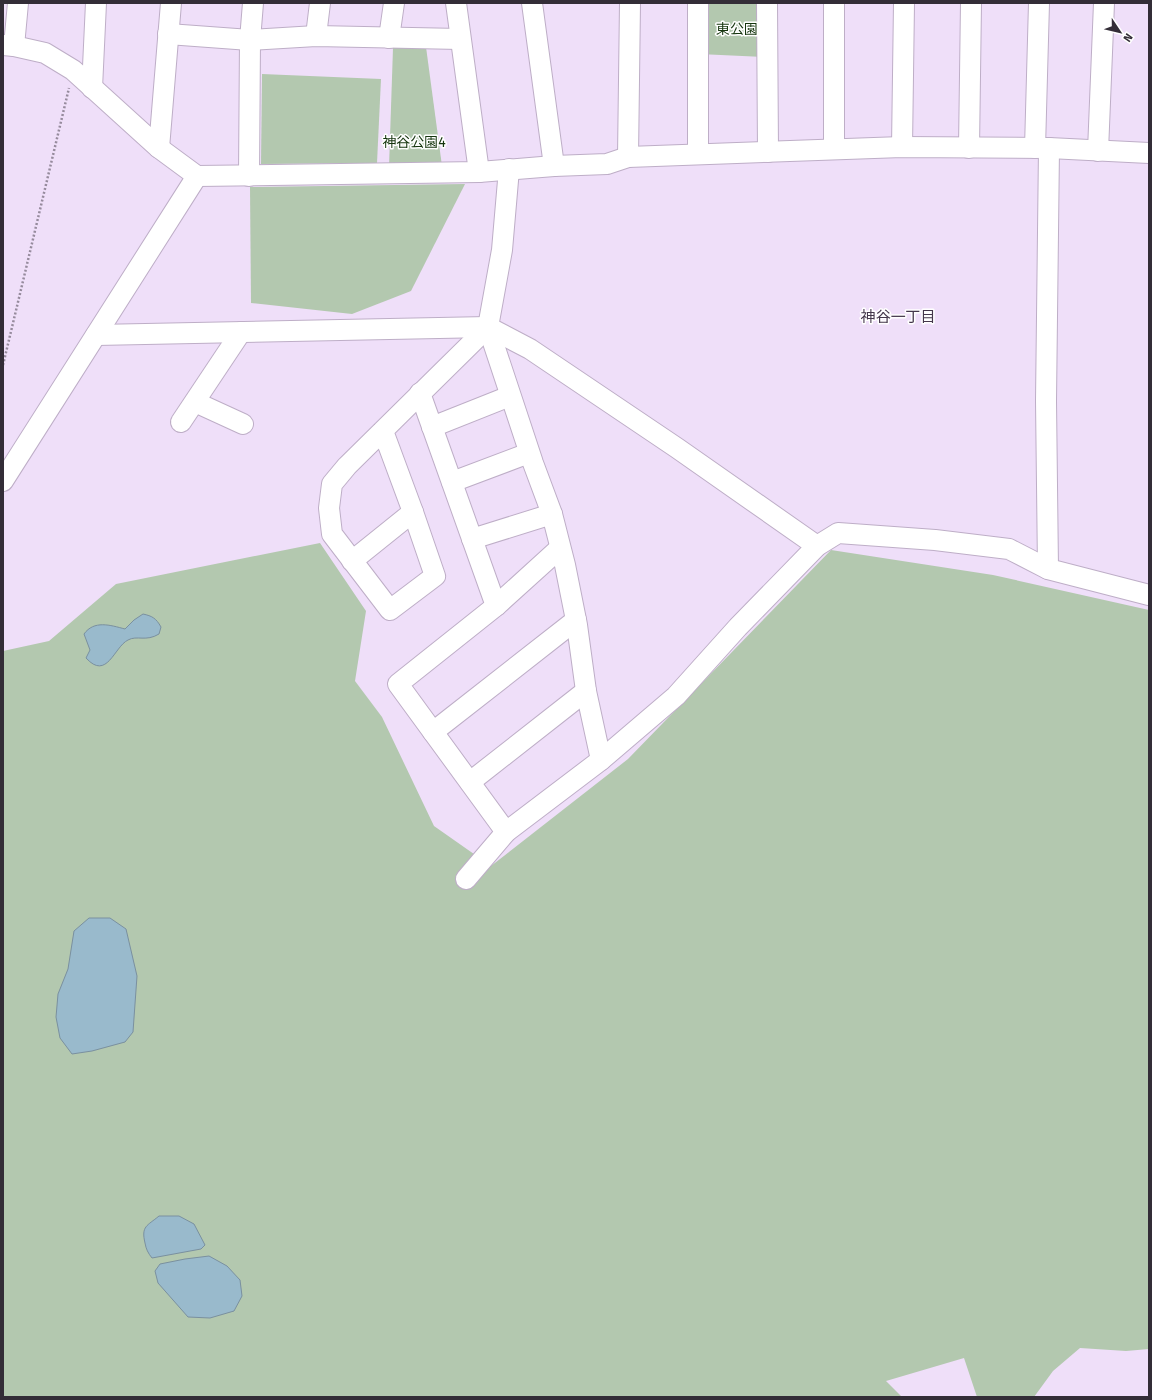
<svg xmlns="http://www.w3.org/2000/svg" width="1152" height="1400" font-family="'Fira Sans','Noto Sans JP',sans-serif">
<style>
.green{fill:#b3c8af}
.water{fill:#99bacc;stroke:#7a909f}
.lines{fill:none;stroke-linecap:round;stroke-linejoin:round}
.minor-casing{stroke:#beaec7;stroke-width:22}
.path{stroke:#968b9d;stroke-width:2.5;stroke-dasharray:2 2;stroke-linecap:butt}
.minor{stroke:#fff;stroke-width:20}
.labels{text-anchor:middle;stroke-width:3;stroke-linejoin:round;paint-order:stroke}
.park-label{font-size:14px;fill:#15350e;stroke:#fff}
.neighbourhood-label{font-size:15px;fill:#44374b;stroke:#fff}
</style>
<rect width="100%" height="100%" fill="#efdff9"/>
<g class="green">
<path d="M700 3H766V57L699 54Z"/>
<path d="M426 47 442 166 389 167 393 48Z"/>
<path d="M262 74 381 79 377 163 261 164Z"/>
<path d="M465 184 411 291 352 314 251 303 250 187Z"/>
<path d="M320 543 366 611 355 681 382 717 434 826 491 866 628 759 831 550 993 575 1149 610V1349L1126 1351 1080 1348 1053 1371 1034 1397H977L964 1358 886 1381 902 1397H3V651L49 641 116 584Z"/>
</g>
<g class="water">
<path d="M143 614C152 616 156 618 161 627L159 634C146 642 137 635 128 640 114 647 107 681 86 658L90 650 84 634C94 620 110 625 125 629L134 620Z"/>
<path d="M89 918H110L126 929 137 976 133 1032 125 1042 92 1051 72 1054 60 1038 56 1017 58 994 68 969 74 931Z"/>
<path d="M159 1216H179L194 1224 205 1245 201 1249 152 1258C148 1253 146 1249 145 1243 141 1226 147 1226 159 1216Z"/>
<path d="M209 1256 227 1266 240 1280 242 1296 234 1311 210 1318 188 1317 158 1283 155 1271 160 1264 185 1259Z"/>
</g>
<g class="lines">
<defs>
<g id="minor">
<path d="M456 3 479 172"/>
<path d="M532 3 554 166"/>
<path d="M767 3 768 152"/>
<path d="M168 34 250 40 316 36 460 39"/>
<path d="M316 36 320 3"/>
<path d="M389 38 394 3"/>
<path d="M3 45 14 46 45 53 73 70 159 148 197 176 479 172 554 166 607 164 628 157 902 147 1049 148 1149 153"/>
<path d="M14 46 18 3"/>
<path d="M92 88 96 3"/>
<path d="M902 147 904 3"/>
<path d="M159 148 171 3"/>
<path d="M969 148 971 3"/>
<path d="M1035 148 1039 3"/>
<path d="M834 149V3"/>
<path d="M1098 151 1104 3"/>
<path d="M698 154V3"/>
<path d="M628 157 630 3"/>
<path d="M509 169 502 250 488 327 533 463 552 514 565 565 577 625 586 691 601 760"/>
<path d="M249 176 250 40 253 3"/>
<path d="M96 335 488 327 530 349 677 448 817 546"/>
<path d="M420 393 496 606"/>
<path d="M195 402 243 424"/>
<path d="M181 422 241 332"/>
<path d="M432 427 510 396"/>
<path d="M383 431 413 512 435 576 390 610 332 534 329 508 332 484 347 466 488 327"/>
<path d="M3 481 197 176"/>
<path d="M452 482 529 453"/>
<path d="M472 539 552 514"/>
<path d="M352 561 413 512"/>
<path d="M1048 569 1046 401 1049 148"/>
<path d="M433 732 576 620"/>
<path d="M470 782 586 691"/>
<path d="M506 832 398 684 496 606 560 548"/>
<path d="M466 879 506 832 601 760 676 696 738 627 817 546 838 533 935 540 1009 549 1048 569 1149 595"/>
</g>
</defs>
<use href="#minor" class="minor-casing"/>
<path class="path" d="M3 365 69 88"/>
<use href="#minor" class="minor"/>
</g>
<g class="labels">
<g class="park-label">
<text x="737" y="34">東公園</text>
<text x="414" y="147">神谷公園4</text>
</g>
<g class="neighbourhood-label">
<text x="898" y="322">神谷一丁目</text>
</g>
</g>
<rect width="1152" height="1400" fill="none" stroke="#332d37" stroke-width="8"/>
<g transform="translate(1120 32) rotate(125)" stroke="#ffffff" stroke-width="3" paint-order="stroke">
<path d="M0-3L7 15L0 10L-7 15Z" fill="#332d37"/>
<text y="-6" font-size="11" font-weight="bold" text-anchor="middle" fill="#332d37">N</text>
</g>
</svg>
